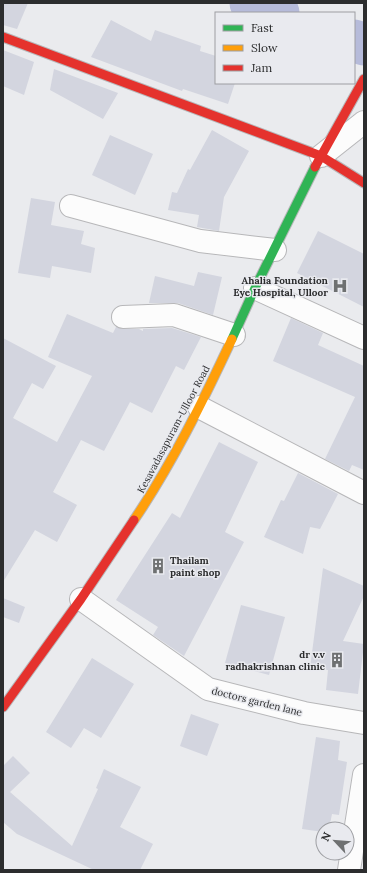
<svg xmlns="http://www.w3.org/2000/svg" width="367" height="873" font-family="Lora,serif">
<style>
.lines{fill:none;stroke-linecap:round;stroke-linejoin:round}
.river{stroke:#b6bbda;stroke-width:43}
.building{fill:#d3d5df}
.street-casing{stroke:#b7b7b9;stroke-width:24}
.fast-casing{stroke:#b7b7b9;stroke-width:11}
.slow-casing{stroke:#b7b7b9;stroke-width:11}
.jam-casing{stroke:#b7b7b9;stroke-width:11}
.street{stroke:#fcfcfc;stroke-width:22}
.fast{stroke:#30b455;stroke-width:9}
.slow{stroke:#ff9f0a;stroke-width:9}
.jam{stroke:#e5322d;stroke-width:9}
.labels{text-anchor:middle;stroke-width:3;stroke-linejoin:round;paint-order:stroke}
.poi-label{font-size:10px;font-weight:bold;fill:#2c2d2e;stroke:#e9eaef;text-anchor:end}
.street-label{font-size:10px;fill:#2c2d2e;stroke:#e9eaef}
</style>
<rect width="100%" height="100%" fill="#eaebee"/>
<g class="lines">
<g class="river">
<path d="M251 3 278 13"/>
<path d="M354 41 364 44"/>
</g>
</g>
<g class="building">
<path d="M3 3H28L17 29 3 25Z"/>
<path d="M111 20 151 41 155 30 201 46 200 51 216 56V83H235L228 104 183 89 182 91 91 57Z"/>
<path d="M3 50 34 62 24 95 3 86Z"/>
<path d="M54 69 118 93 103 119 50 90Z"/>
<path d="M212 130 249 151 224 197 219 231 197 227 199 215 168 210 172 192 177 193 188 169 190 170Z"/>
<path d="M110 135 153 154 135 195 92 175Z"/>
<path d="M31 198 55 202 51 225 84 231 81 244 95 248 91 273 52 266 50 278 18 273Z"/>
<path d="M318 231 364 254V307L297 273Z"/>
<path d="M198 272 222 277 213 315 178 303H149L155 276 194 286Z"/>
<path d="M67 314 113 333 116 327 123 329H139L143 331V329L172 328 201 337 184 370 176 366 152 413 130 402 104 451 81 440 53 492 77 505 57 542 35 530 3 582V338L56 366 43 389 32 383 13 418 57 442 92 376 48 357Z"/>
<path d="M291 318 323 333 318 345 364 366V470L352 465 349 471 325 459 355 397 273 361Z"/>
<path d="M219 442 258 462 225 532 244 542 184 656 153 635 158 627 116 600 172 513 180 518Z"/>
<path d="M298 473 338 494 320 529 310 527 303 554 264 537 281 500 284 501Z"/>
<path d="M323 568 364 586V596L343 641 364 644 358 694 326 690 328 670 310 668Z"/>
<path d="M3 598 25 607 19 623 3 617Z"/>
<path d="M241 605 285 617 269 675 225 663Z"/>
<path d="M92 658 134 684 101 738 84 728 71 748 46 732Z"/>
<path d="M191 714 219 724 207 756 180 746Z"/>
<path d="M316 737 340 741 338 760 347 762 339 815 332 814 329 829H323V832L302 829Z"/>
<path d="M13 756 30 773 10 792 72 846 98 789 96 788 104 769 141 787 120 827 153 844 140 870H94L17 834 3 822V766Z"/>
</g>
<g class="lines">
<defs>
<g id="street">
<path d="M321 156 364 122"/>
<path d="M71 206 200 241 275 250"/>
<path d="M255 288 364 338"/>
<path d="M123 317 174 315 234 335"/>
<path d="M199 407 364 493"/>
<path d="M81 599 208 689 304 713 364 723"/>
<path d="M349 870 364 775"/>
</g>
<path id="fast" d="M232 339 255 288 315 167"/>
<path id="slow" d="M134 520C172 464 203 401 232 339"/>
<g id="jam">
<path d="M3 37 321 156 364 183"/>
<path d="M315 167 364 79"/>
<path d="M3 707 81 599 134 520"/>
</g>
</defs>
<use href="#street" class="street-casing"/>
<use href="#fast" class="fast-casing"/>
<use href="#slow" class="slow-casing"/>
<use href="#jam" class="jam-casing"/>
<use href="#street" class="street"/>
<use href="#fast" class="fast"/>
<use href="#slow" class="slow"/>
<use href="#jam" class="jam"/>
</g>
<defs>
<symbol id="hospital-bare" viewBox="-9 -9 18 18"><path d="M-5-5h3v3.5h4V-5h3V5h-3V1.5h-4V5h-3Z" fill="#6e7071" stroke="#e9eaef" stroke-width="2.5" paint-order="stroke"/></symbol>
<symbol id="building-bare" viewBox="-9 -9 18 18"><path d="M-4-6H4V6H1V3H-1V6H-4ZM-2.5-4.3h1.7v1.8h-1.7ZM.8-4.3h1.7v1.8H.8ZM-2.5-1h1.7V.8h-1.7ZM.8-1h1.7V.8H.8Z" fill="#6e7071" stroke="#e9eaef" stroke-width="2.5" paint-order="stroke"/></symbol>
</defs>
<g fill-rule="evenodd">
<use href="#hospital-bare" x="329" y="275" width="22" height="22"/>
<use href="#building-bare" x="147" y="555" width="22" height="22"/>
<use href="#building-bare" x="326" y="649" width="22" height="22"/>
</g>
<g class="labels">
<g class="poi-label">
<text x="328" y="284">Ahalia Foundation<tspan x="328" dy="12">Eye Hospital, Ulloor</tspan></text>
<text x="170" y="564" text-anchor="start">Thailam<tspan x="170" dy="12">paint shop</tspan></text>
<text x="325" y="658">dr v.v<tspan x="325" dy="12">radhakrishnan clinic</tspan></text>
</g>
<g class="street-label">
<text transform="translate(173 429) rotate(-62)" y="4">Kesavadasapuram-Ulloor Road</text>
<text transform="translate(257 701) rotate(14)" y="4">doctors garden lane</text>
</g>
</g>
<rect width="367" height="873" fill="none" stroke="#2c2d2e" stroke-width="8"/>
<rect x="215" y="12" width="140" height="72" fill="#e9eaef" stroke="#9d9ea2"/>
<rect x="223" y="25" width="20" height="6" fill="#30b455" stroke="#9d9ea2"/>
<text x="251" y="32" font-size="12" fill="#2c2d2e">Fast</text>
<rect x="223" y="45" width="20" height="6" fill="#ff9f0a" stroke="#9d9ea2"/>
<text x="251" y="52" font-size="12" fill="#2c2d2e">Slow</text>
<rect x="223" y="65" width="20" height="6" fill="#e5322d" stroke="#9d9ea2"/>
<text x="251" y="72" font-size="12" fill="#2c2d2e">Jam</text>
<g transform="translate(335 841) rotate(296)"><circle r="19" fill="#e9eaef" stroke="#9d9ea2"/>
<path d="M0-3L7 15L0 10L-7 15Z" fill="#6e7071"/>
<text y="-6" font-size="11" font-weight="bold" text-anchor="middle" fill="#2c2d2e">N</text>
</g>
</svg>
